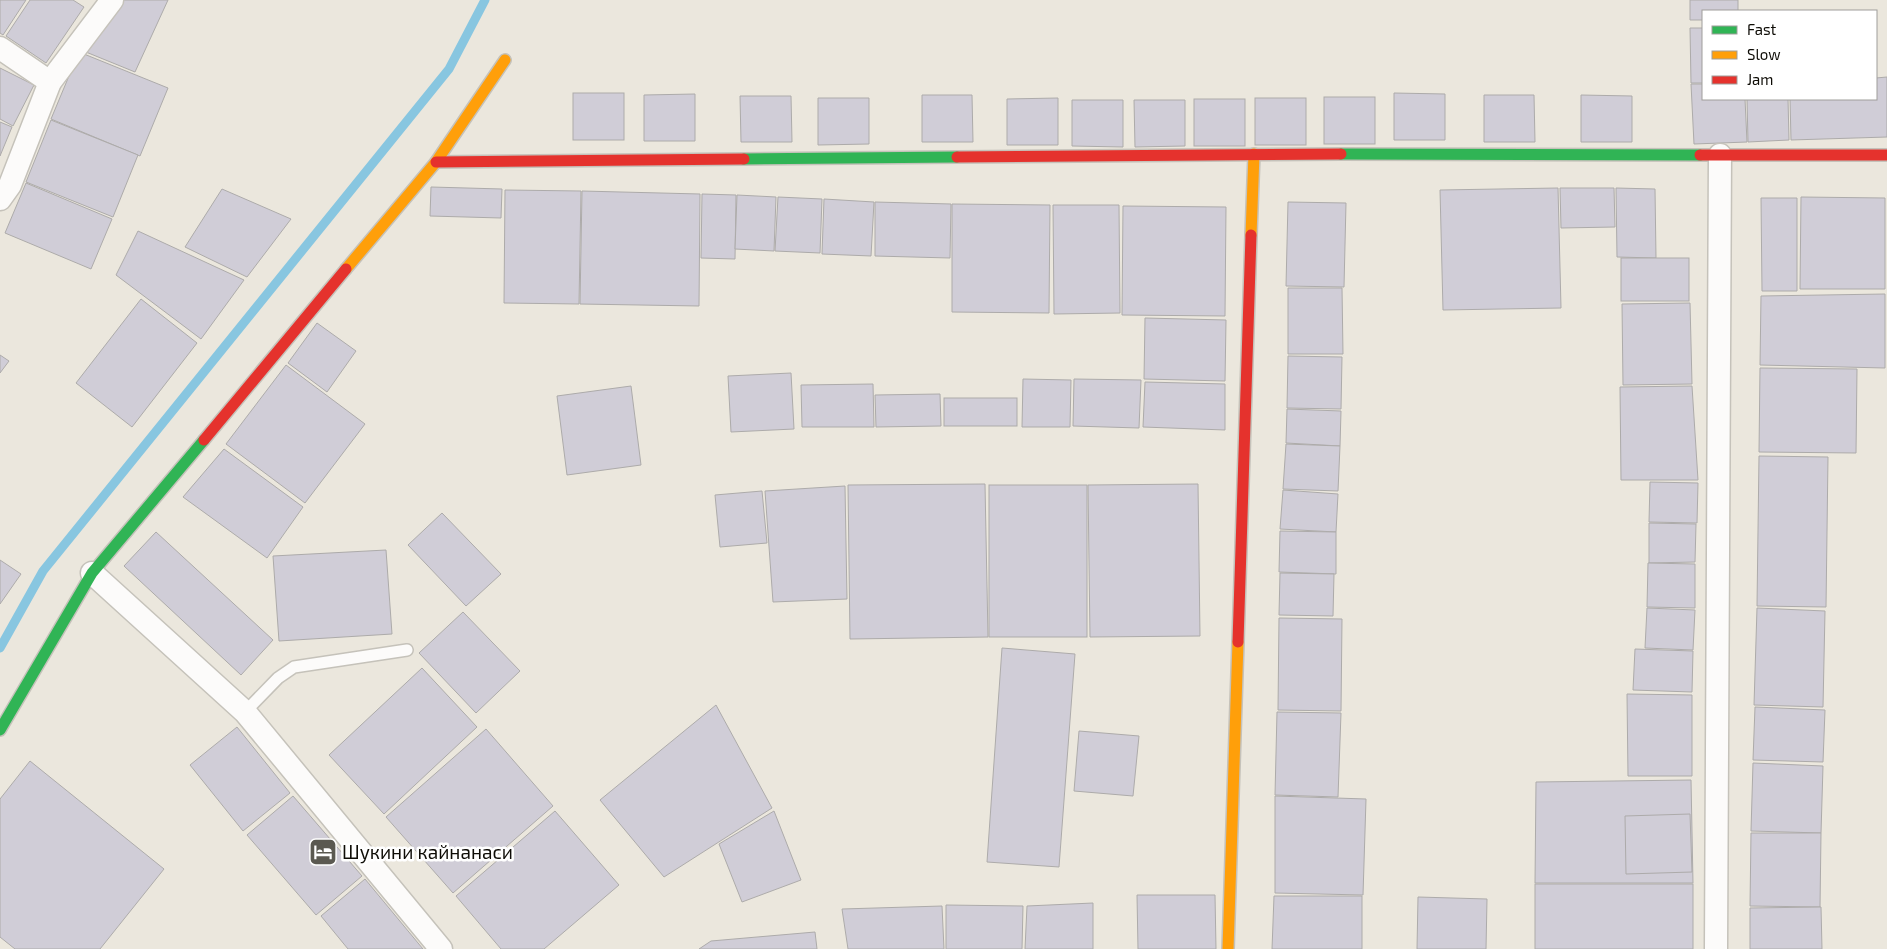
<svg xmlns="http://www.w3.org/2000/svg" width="1887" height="949" font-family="'Exo 2',sans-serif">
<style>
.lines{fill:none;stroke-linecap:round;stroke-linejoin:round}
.stream{stroke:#88c6e0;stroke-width:9}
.building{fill:#d0cdd7;stroke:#adabaa}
.lane-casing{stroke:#c5c2ba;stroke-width:14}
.street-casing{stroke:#c5c2ba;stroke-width:25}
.fast-casing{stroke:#c5c2ba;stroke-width:14}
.slow-casing{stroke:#c5c2ba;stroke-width:14}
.jam-casing{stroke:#c5c2ba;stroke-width:14}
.lane{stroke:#fcfbfa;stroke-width:11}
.street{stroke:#fcfbfa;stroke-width:22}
.fast{stroke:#30b455;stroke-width:11}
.slow{stroke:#ff9f0a;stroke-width:11}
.jam{stroke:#e5322d;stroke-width:11}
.labels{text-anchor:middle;stroke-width:5;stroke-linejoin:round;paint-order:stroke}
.poi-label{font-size:19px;fill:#0e0c06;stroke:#fff;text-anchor:start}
</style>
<rect width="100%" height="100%" fill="#ebe7dd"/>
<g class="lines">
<path class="stream" d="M0 648 43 571 449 69 485 0"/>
</g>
<g class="building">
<path d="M0 0H26L3 35 0 33Z"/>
<path d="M30 0H73L84 7 46 63 6 36Z"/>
<path d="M117 0H168L135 72 81 50Z"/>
<path d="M1690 0H1738V11H1703V20H1690Z"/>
<path d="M1690 28H1703V83H1691Z"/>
<path d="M79 52 168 88 140 156 51 119Z"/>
<path d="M0 68 34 85 13 126 0 119Z"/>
<path d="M1887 77V137L1791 140 1790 99H1876V78Z"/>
<path d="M1691 84H1703V99H1745L1747 142 1694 144Z"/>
<rect x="573" y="93" width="51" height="47"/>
<path d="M1394 93 1445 94V140H1394Z"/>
<path d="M695 94V141H644V95Z"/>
<path d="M922 95H972L973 142H922Z"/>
<path d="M1484 95H1534L1535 142H1484Z"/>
<path d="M1581 95 1632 96V142H1581Z"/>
<path d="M740 96H791L792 142H741Z"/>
<rect x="1324" y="97" width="51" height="47"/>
<path d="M818 98H869V144L818 145Z"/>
<path d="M1058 98V145H1007V99Z"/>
<rect x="1255" y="98" width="51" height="47"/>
<rect x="1194" y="99" width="51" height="47"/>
<path d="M1747 99H1788L1789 140 1748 142Z"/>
<path d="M1072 100H1123V147L1072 146Z"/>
<path d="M1134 100H1185V146L1135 147Z"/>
<path d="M51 120 138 155 113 217 26 182Z"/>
<path d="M0 122 12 127 0 156Z"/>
<path d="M26 183 112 219 91 269 5 233Z"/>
<path d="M431 187 502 189 501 218 430 216Z"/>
<path d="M1558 188 1561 308 1443 310 1440 190Z"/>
<path d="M1560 188H1614L1615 227 1561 228Z"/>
<path d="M1616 188 1655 189 1656 258 1617 257Z"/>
<path d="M222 189 291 219 247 277 185 247Z"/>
<path d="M505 190 581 191 579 304 504 303Z"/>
<path d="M582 191 700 194 699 306 580 304Z"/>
<path d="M702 194 736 195 735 259 701 258Z"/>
<path d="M737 195 776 197 774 251 735 249Z"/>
<path d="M778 197 822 199 820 253 775 251Z"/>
<path d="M1801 197 1885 198V289H1800Z"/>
<path d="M1761 198H1797V291H1762Z"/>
<path d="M824 199 874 202 871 256 822 254Z"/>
<path d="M875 202 951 204 950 258 875 256Z"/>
<path d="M1288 202 1346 203 1344 287 1286 286Z"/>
<path d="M952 204 1050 205 1049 313 952 312Z"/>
<path d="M1053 205H1119L1120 313 1054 314Z"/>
<path d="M1123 206 1226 207 1225 316 1122 315Z"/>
<path d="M138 231 244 280 201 339 116 275Z"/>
<rect x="1621" y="258" width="68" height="43"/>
<path d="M1288 288H1342L1343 354H1288Z"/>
<path d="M1885 294V368L1760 365 1761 296Z"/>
<path d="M141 299 197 343 132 427 76 383Z"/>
<path d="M1690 303 1692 384 1623 385 1622 304Z"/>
<path d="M1145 318 1226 320 1225 381 1144 379Z"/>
<path d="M317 323 356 351 327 392 288 363Z"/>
<path d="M0 355 9 361 0 373Z"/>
<path d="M1288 356 1342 357 1341 409 1287 408Z"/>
<path d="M286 365 365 424 305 503 226 444Z"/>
<path d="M1760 368 1857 369 1856 453 1759 452Z"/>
<path d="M791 373 794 429 731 432 728 376Z"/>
<path d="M1023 379 1071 380 1070 427H1022Z"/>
<path d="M1074 379 1141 380 1139 428 1073 426Z"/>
<path d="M1145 382 1225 384V430L1143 427Z"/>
<path d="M873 384 874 427H802L801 385Z"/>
<path d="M631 386 641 465 567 475 557 396Z"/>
<path d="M1692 386 1698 480H1621L1620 387Z"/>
<path d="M940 394 941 426 876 427 875 395Z"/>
<rect x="944" y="398" width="73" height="28"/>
<path d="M1287 409 1341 411 1340 446 1286 443Z"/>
<path d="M1286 444 1340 446 1338 491 1283 489Z"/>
<path d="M224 449 303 507 267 558 183 497Z"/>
<path d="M1759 456 1828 457 1826 607 1757 606Z"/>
<path d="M1650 482 1698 483 1697 523 1649 522Z"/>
<path d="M985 484 988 637 850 639 848 485Z"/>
<path d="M1198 484 1200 636 1090 637 1088 485Z"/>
<rect x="989" y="485" width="98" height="152"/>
<path d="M845 486 847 599 773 602 765 491Z"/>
<path d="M1283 490 1338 494 1336 532 1280 529Z"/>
<path d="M762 491 767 543 720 547 715 495Z"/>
<path d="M442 513 501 574 466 606 408 545Z"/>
<path d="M1649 523 1696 524 1695 562 1649 563Z"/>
<path d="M1280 531 1336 532V574L1279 572Z"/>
<path d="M156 532 273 640 241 675 124 566Z"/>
<path d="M386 550 392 634 279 641 273 556Z"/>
<path d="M0 560 21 574 0 604Z"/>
<path d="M1648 563 1695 564V608L1647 607Z"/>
<path d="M1280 573 1334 574 1333 616 1279 615Z"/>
<path d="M1647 608 1695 610 1693 650 1645 648Z"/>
<path d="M1757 608 1825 611 1823 707 1754 705Z"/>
<path d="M463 612 520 671 476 713 419 653Z"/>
<path d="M1279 618 1342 619 1341 711 1278 710Z"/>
<path d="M1002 648 1075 654 1059 867 987 862Z"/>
<path d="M1635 649 1693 651 1692 692 1633 690Z"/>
<path d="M422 668 477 727 384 814 329 755Z"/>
<path d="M1627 694 1692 695V776H1628Z"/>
<path d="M716 705 772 808 664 877 600 800Z"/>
<path d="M1755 707 1825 710 1823 762 1753 760Z"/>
<path d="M1277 712 1341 713 1338 797 1275 795Z"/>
<path d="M237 727 290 793 243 831 190 765Z"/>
<path d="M486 729 553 806 453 893 386 817Z"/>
<path d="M1079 731 1139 736 1133 796 1074 791Z"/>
<path d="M30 761 164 869 100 949H15L0 937V799Z"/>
<path d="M1753 763 1823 766 1821 833 1751 831Z"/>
<path d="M1691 780 1693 883H1535L1536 782Z"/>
<path d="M293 796 362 876 316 915 247 835Z"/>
<path d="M1275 796 1366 799 1363 895 1275 893Z"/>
<path d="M555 811 619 885 544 949H501L456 896Z"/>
<path d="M774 811 801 880 742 902 719 844Z"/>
<path d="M1690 814 1692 872 1626 874 1625 816Z"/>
<path d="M1751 833H1821L1820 907 1750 906Z"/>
<path d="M365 879 423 949H348L321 916Z"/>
<rect x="1535" y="884" width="158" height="65"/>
<path d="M1137 895H1215L1216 949H1138Z"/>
<path d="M1274 896H1362V949H1272Z"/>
<path d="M1418 897 1487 899 1486 949H1417Z"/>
<path d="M1093 903V949H1025L1027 906Z"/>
<path d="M946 905 1023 906 1022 949H946Z"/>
<path d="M942 906 944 949H848L842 909Z"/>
<path d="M1821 907 1822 949H1750V908Z"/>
<path d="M815 932 817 949H699L711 941Z"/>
</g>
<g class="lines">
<defs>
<path id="lane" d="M245 712 278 678 294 667 407 650"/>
<g id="street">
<path d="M0 48 50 82"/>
<path d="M0 199 10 185 50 82 112 0"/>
<path d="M92 573 245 712 441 949"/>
<path d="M1716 949 1720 155"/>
</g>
<g id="fast">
<path d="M1341 154 1700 155"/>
<path d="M744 159 957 157"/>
<path d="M0 730 92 573 204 440"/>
</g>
<g id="slow">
<path d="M1251 235 1254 154"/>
<path d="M346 269 436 162 505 60"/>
<path d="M1228 949 1238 642"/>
</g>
<g id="jam">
<path d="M1700 155H1887"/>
<path d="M957 157 1341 154"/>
<path d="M436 162 744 159"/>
<path d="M204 440 346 269"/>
<path d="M1238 642 1251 235"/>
</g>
</defs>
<use href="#lane" class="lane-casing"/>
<use href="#street" class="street-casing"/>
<use href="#fast" class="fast-casing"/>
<use href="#slow" class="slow-casing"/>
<use href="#jam" class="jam-casing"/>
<use href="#lane" class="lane"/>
<use href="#street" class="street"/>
<use href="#fast" class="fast"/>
<use href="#slow" class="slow"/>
<use href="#jam" class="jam"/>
</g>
<defs>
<symbol id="hotel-square" viewBox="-11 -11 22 22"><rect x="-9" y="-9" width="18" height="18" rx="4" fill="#5b5951" stroke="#fff"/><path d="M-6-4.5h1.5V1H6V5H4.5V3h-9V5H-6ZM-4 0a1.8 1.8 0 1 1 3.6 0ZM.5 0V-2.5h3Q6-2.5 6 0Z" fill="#fff"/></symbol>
</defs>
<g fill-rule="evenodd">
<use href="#hotel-square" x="307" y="836" width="32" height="32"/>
</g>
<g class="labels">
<g class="poi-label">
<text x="342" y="859">Шукини кайнанаси</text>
</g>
</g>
<rect x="1702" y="10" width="175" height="90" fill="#ffffff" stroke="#9f9e9b"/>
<rect x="1712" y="26" width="25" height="8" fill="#30b455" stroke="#9f9e9b"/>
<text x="1747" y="35" font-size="15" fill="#0e0c06">Fast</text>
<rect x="1712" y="51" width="25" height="8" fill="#ff9f0a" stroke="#9f9e9b"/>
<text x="1747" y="60" font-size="15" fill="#0e0c06">Slow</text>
<rect x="1712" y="76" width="25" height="8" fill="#e5322d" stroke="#9f9e9b"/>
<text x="1747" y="85" font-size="15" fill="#0e0c06">Jam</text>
</svg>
